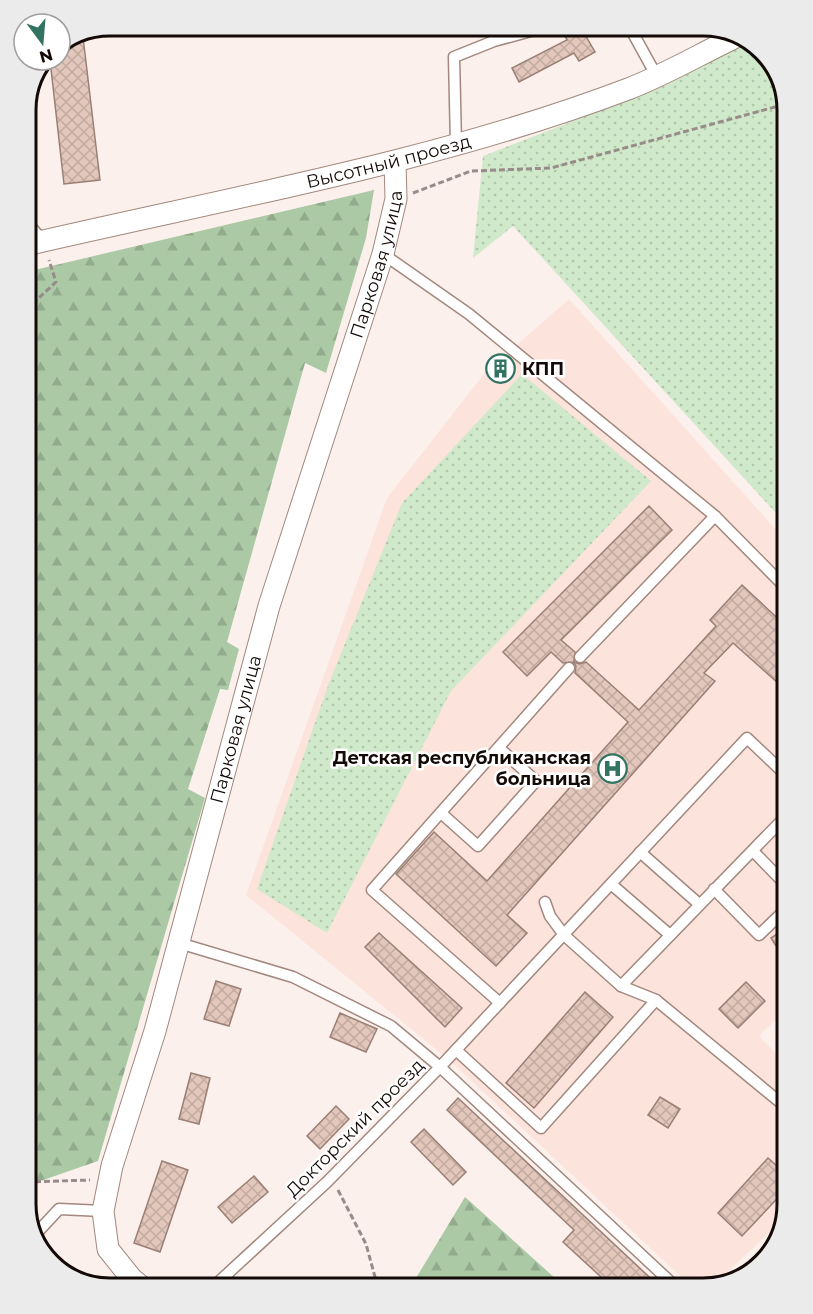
<svg xmlns="http://www.w3.org/2000/svg" width="813" height="1314" font-family="Montserrat,sans-serif">
<style>
.medical{fill:#fce3dc}
.grass{fill:url(#grass-dots)}
.forest{fill:url(#forest-firs)}
.building{fill:url(#building-cross-hatch);stroke:#997f75;stroke-width:1.5}
.lines{fill:none;stroke-linecap:round;stroke-linejoin:round}
.lane-casing{stroke:#a2887e;stroke-width:13}
.street-casing{stroke:#a2887e;stroke-width:23}
.path{stroke:#978c89;stroke-width:3;stroke-dasharray:6 3;stroke-linecap:butt}
.lane{stroke:#fff;stroke-width:10}
.street{stroke:#fff;stroke-width:21}
.labels{text-anchor:middle;stroke-width:5;stroke-linejoin:round;paint-order:stroke}
.street-label{font-size:18px;fill:#130a07;stroke:#fff}
.poi-label{font-size:18px;font-weight:bold;fill:#130a07;stroke:#fff;text-anchor:start}
.rim{fill:none;stroke:#130a07;stroke-width:3}
</style>
<defs>
<pattern id="grass-dots" width="8" height="8" patternUnits="userSpaceOnUse" patternTransform="scale(1.5)"><rect width="8" height="8" fill="#d0e9ca"/><path d="M2 2h.1M6 6h.1" fill="none" stroke="#b2c6ac" stroke-width="1.8" stroke-linecap="round"/></pattern>
<pattern id="forest-firs" width="22" height="20" patternUnits="userSpaceOnUse" patternTransform="scale(1.5)"><rect width="22" height="20" fill="#abc9a5"/><path d="M5 1l3.5 6h-7zM16 11l3.5 6h-7z" fill="#92ab8d"/></pattern>
<pattern id="building-cross-hatch" width="8" height="8" patternUnits="userSpaceOnUse" patternTransform="scale(1.5)"><rect width="8" height="8" fill="#e3c7bc"/><path d="M0 0l8 8M0 8l8-8" fill="none" stroke="#c2aaa0"/></pattern>
</defs>
<rect width="100%" height="100%" fill="#fcf0ec"/>
<path class="medical" d="M569 299 787 542V1009L759 1036 787 1065V1204L784 1219 711 1287 703 1288H693L448 1059 246 895 387 498 484 374Z"/>
<g class="grass">
<path d="M751 41 779 72 787 110V525L513 226 473 258 483 156 666 85Z"/>
<path d="M522 374 651 481 451 691 327 933 257 889 329 683 402 503Z"/>
</g>
<g class="forest">
<path d="M374 190 366 238 326 373 305 363 227 642 239 649 228 690 220 689 188 789 205 798 98 1161 26 1186V272Z"/>
<path d="M465 1197 566 1288H410Z"/>
</g>
<g class="building">
<path d="M560 26H580L595 52 579 61 574 53 519 82 512 68 567 40Z"/>
<path d="M83 37 100 180 64 184 50 60H60V46Z"/>
<path d="M649 506 672 530 561 640 575 652 574 662 579 664 586 662 639 710 716 626 710 620 742 585 788 628V692L733 643 704 673 715 681 507 915 527 933 496 966 396 874 434 832 487 881 628 722 575 673 576 666 573 662 563 663 551 652 527 676 503 652Z"/>
<path d="M788 927V965L771 938Z"/>
<path d="M379 933 462 1008 445 1027 365 947Z"/>
<path d="M216 981 241 989 229 1026 204 1019Z"/>
<path d="M746 982 765 1001 738 1028 719 1009Z"/>
<path d="M585 992 613 1017 534 1108 506 1083Z"/>
<path d="M340 1013 377 1029 366 1052 330 1037Z"/>
<path d="M191 1073 210 1078 199 1124 179 1119Z"/>
<path d="M660 1097 680 1109 668 1128 648 1115Z"/>
<path d="M458 1098 661 1288H613L563 1242 574 1230 447 1110Z"/>
<path d="M336 1106 349 1119 320 1149 307 1136Z"/>
<path d="M424 1129 466 1172 453 1185 411 1142Z"/>
<path d="M768 1158 788 1176V1187L742 1236 718 1213Z"/>
<path d="M162 1161 188 1170 160 1252 134 1243Z"/>
<path d="M254 1176 268 1192 232 1223 218 1207Z"/>
</g>
<g class="lines">
<defs>
<g id="lane">
<path d="M629 26 656 75"/>
<path d="M456 145 454 57 494 41 542 28 541 26"/>
<path d="M26 221 43 241"/>
<path d="M383 254 469 314 715 516 787 589"/>
<path d="M580 657 715 516"/>
<path d="M441 813 478 846 536 781 499 748"/>
<path d="M753 851 787 886"/>
<path d="M640 852 699 904"/>
<path d="M611 884 670 935"/>
<path d="M714 889 759 935 787 908"/>
<path d="M545 902 550 916 564 935 621 986 656 1000 787 1108"/>
<path d="M179 943 293 977 391 1026 440 1067 327 1182 212 1288"/>
<path d="M621 986 787 815"/>
<path d="M500 1003 372 890 569 668"/>
<path d="M456 1050 541 1128 656 1000"/>
<path d="M33 1237 59 1209 103 1211"/>
<path d="M677 1288 440 1067 747 738 787 776"/>
</g>
<g id="street">
<path id="s1" d="M26 245C227 198 433 163 628 89 665 75 702 53 738 36"/>
<path id="s2" d="M143 1288 132 1279 108 1249 103 1211 112 1166 155 1031 269 606 383 254 396 199 395 162"/>
</g>
</defs>
<use href="#lane" class="lane-casing"/>
<use href="#street" class="street-casing"/>
<g class="path">
<path d="M413 193 471 171 551 168 786 104"/>
<path d="M26 310 56 282 49 260"/>
<path d="M26 1182 90 1180"/>
<path d="M338 1190 366 1244 378 1288"/>
</g>
<use href="#lane" class="lane"/>
<use href="#street" class="street"/>
</g>
<defs>
<symbol id="building-ring" viewBox="-11 -11 22 22"><circle r="9.5" fill="#fff" stroke="#327362" stroke-width="1.5"/><path d="M-4-6H4V6H1V3H-1V6H-4ZM-2.5-4.3h1.7v1.8h-1.7ZM.8-4.3h1.7v1.8H.8ZM-2.5-1h1.7V.8h-1.7ZM.8-1h1.7V.8H.8Z" fill="#327362"/></symbol>
<symbol id="hospital-ring" viewBox="-11 -11 22 22"><circle r="9.5" fill="#fff" stroke="#327362" stroke-width="1.5"/><path d="M-5-5h3v3.5h4V-5h3V5h-3V1.5h-4V5h-3Z" fill="#327362"/></symbol>
</defs>
<g fill-rule="evenodd">
<use href="#building-ring" x="484" y="352" width="33" height="33"/>
<use href="#hospital-ring" x="596" y="752" width="33" height="33"/>
</g>
<g class="labels">
<g class="street-label">
<text dy="6" stroke="none"><textPath href="#s1" startOffset="372">Высотный проезд</textPath></text>
<text dy="6" stroke="none"><textPath href="#s2" startOffset="1077">Парковая улица</textPath></text>
<text dy="6" stroke="none"><textPath href="#s2" startOffset="591">Парковая улица</textPath></text>
<text transform="translate(355 1128) rotate(-45)" y="6">Докторский проезд</text>
</g>
<g class="poi-label">
<text x="522" y="375">КПП</text>
<text x="591" y="764" text-anchor="end">Детская республиканская<tspan x="591" dy="21">больница</tspan></text>
</g>
</g>
<path d="M0 0H813V1314H0ZM110 36H703A74 74 0 0 1 777 110V1204A74 74 0 0 1 703 1278H110A74 74 0 0 1 36 1204V110A74 74 0 0 1 110 36Z" fill="#ecebeb" fill-rule="evenodd"/>
<path class="rim" d="M110 36H703A74 74 0 0 1 777 110V1204A74 74 0 0 1 703 1278H110A74 74 0 0 1 36 1204V110A74 74 0 0 1 110 36Z"/>
<g transform="translate(42 42) rotate(164)"><circle r="28" fill="#ffffff" stroke="#a19d9c" stroke-width="1.5"/>
<path d="M0-4.5L10 22L0 15L-10 22Z" fill="#327362"/>
<text y="-9" font-size="16" font-weight="bold" text-anchor="middle" fill="#130a07">N</text>
</g>
</svg>
